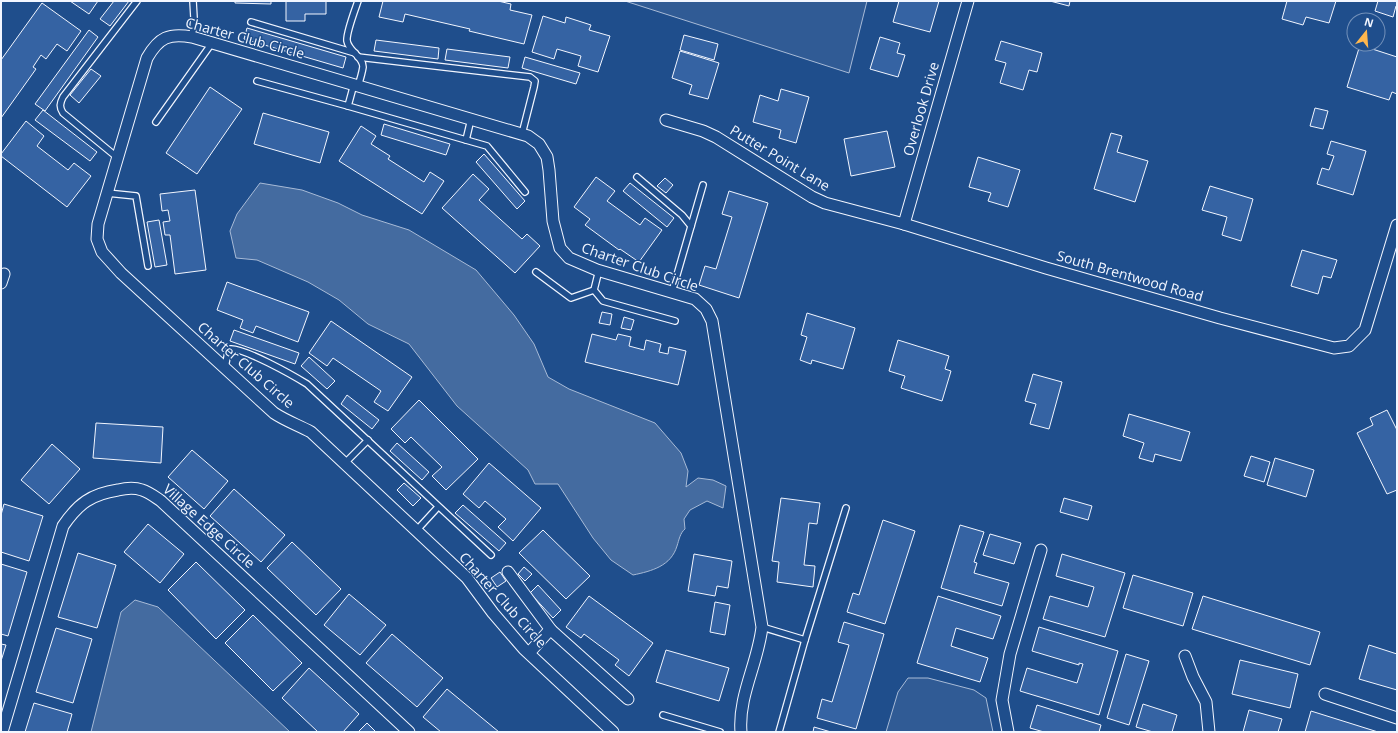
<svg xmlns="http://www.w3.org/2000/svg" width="1398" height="733" font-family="'Open Sans',sans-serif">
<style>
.built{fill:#305b95;stroke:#a8bbd7}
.water{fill:#446ba0;stroke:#a8bbd7}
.building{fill:#3563a3;stroke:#f2f6ff}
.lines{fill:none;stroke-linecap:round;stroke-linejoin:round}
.service-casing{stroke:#f2f6ff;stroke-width:8}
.minor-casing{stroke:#f2f6ff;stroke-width:13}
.service{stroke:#1f4e8c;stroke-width:5.5}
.minor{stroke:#1f4e8c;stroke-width:11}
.labels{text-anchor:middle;stroke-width:3;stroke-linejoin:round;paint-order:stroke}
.street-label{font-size:14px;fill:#f2f6ff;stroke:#1f4e8c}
</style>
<rect width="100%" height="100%" fill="#1f4e8c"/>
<g class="built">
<path d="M625 1H867L849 73Z"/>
<path d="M908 678H928L974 690 986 698 993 732H886L898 692Z"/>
</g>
<g class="water">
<path d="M260 183 302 190 338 203 362 215 409 230 476 270 514 315 534 344 548 377 569 389 655 423 681 453 688 471 686 487 698 478 713 480 726 486 723 508 707 501 690 510 684 519 685 529C680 533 679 540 677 546 671 566 652 571 633 575L611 560 593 538 558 484H535L528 470 457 406 409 344 368 324 339 300 308 282 257 260 236 258 230 231 237 214Z"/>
<path d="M135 600 158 607 290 732H91L121 612Z"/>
</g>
<g class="building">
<path d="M70 1H98L89 14Z"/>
<path d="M114 1H129L110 26 100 19Z"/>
<path d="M235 1H271V4L235 3Z"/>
<path d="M286 1H326V14H305V21H286Z"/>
<path d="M383 1H498L511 4 510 10 532 15 524 44 469 31 470 29 405 14 403 22 379 17Z"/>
<path d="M899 1H939L930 32 893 22Z"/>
<path d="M1050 1H1070L1069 6Z"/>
<path d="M1287 1H1336L1329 23 1306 17 1303 25 1282 19Z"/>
<path d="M1378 1H1397V7L1396 6 1393 17 1375 11Z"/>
<path d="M42 3 81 31 67 51 57 44 46 59 41 55 33 67 36 69 1 118V60Z"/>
<path d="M543 16 565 23 566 17 591 25 589 30 610 36 598 72 578 66 581 56 557 49 554 59 532 52Z"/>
<path d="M247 28 346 57 343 68 244 39Z"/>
<path d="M89 30 98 37 45 111 35 104Z"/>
<path d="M684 35 718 44 714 60 680 50Z"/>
<path d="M880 37 900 43 897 53 905 55 898 77 870 69Z"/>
<path d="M376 40 439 48 438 59 374 51Z"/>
<path d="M1001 41 1042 53 1037 72 1029 70 1023 90 1000 83 1006 63 995 60Z"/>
<path d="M1360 45 1397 57V94L1392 92 1389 100 1347 87Z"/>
<path d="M447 49 510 57 508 68 445 60Z"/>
<path d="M680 51 719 63 708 99 689 94 692 85 672 78Z"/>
<path d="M525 57 580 73 576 84 522 68Z"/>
<path d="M91 69 101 76 79 103 70 95Z"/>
<path d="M210 87 242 109 197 174 166 153Z"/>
<path d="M781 89 809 97 796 143 779 138 781 130 753 122 760 95 778 101Z"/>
<path d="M1315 108 1328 111 1323 129 1310 126Z"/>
<path d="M43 110 97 152 90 161 35 120Z"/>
<path d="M263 113 329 132 320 163 254 144Z"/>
<path d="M26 121 44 136 37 146 68 170 74 163 91 176 67 207 1 156V154Z"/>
<path d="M384 124 450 144 446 155 381 135Z"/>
<path d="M361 126 376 136 371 144 390 156 388 159 424 182 430 172 444 181 422 214 339 161Z"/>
<path d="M887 131 895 167 851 176 844 139Z"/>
<path d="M1111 133 1122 136 1117 152 1148 161 1135 202 1094 189Z"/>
<path d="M1331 141 1366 151 1353 195 1317 184 1322 168 1329 170 1334 156 1327 154Z"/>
<path d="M484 154 525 201 517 209 476 162Z"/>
<path d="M978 157 1020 170 1008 207 988 201 991 193 969 187Z"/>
<path d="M473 174 489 189 479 200 522 239 527 234 540 246 515 273 442 208Z"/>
<path d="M596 177 615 191 607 201 640 225 645 218 662 230 639 262 620 249 619 250 585 225 590 219 574 207Z"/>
<path d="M665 178 673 185 666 193 657 186Z"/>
<path d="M630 183 674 218 667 227 623 191Z"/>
<path d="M1210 186 1253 199 1241 241 1222 235 1227 217 1202 210Z"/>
<path d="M195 190 206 270 175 274 170 235H165L163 222 170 221 168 210 162 211 160 194Z"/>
<path d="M729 191 768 203 739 298 699 285 705 266 716 269 732 217 722 214Z"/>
<path d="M159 220 167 265 155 267 147 222Z"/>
<path d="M1302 250 1337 260 1331 278 1323 276 1318 294 1291 286Z"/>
<path d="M227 282 309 312 298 342 256 326 253 333 240 328 243 320 217 310Z"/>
<path d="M602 312 612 314 610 325 599 323Z"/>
<path d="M807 313 855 328 843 369 812 360 811 364 800 360 807 337 801 335Z"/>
<path d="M624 317 634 320 631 330 621 328Z"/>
<path d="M331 321 412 377 388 411 374 402 381 391 333 358 327 366 309 353Z"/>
<path d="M234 330 299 353 295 364 230 341Z"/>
<path d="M592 334 616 340 618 334 631 337 629 346 644 350 646 340 661 344 659 352 668 354 669 347 686 351 678 385 585 362Z"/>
<path d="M898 340 949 356 945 369 951 371 942 401 901 388 905 376 889 371Z"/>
<path d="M309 357 335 381 327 389 301 366Z"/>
<path d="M1033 374 1062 382 1049 429 1030 424 1036 404 1025 401Z"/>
<path d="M347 395 379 420 372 429 341 404Z"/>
<path d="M419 400 478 459 446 490 432 476 442 467 411 437 405 443 391 429Z"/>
<path d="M1387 410 1397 430V490L1387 494 1357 433 1373 425 1370 418Z"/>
<path d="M1129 414 1190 432 1181 461 1155 454 1153 462 1139 458 1144 443 1123 436Z"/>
<path d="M96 423 163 427 161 463 93 458Z"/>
<path d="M397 443 429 472 422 480 390 451Z"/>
<path d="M52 444 80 469 49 504 21 480Z"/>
<path d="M192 450 228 481 204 509 168 477Z"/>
<path d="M1251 456 1270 462 1264 482 1244 476Z"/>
<path d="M1275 458 1314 470 1306 497 1267 485Z"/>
<path d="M489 463 541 508 513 541 498 527 506 519 485 501 479 508 463 494Z"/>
<path d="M404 483 421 498 413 506 397 490Z"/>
<path d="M234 489 285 535 261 562 210 516Z"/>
<path d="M781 498 820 503 817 524 809 523 804 565 815 566 813 587 777 582 779 562 772 561Z"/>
<path d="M1064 498 1092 506 1088 520 1060 512Z"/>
<path d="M4 504 43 516 29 561 1 552V515Z"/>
<path d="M463 505 506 543 499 551 455 513Z"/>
<path d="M883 520 915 531 885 624 847 612 853 593 859 595Z"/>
<path d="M148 524 184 554 160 583 124 552Z"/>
<path d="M960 525 984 532 974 562 977 563 974 573 1009 583 1002 606 941 588Z"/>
<path d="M543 530 590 576 566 599 519 553Z"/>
<path d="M990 534 1021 543 1014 564 983 555Z"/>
<path d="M292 542 341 589 316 615 267 568Z"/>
<path d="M78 553 116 565 97 628 58 617Z"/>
<path d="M694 554 732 561 728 588 717 586 715 596 688 591Z"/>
<path d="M1062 554 1125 573 1105 637 1043 619 1050 596 1088 607 1094 587 1056 576Z"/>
<path d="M196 562 245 610 216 639 168 590Z"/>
<path d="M1 564 27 572 8 636 1 634Z"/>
<path d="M524 567 532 574 525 581 518 574Z"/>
<path d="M500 572 506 581 497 587 491 578Z"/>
<path d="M1133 575 1193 593 1183 626 1123 608Z"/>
<path d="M538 585 561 610 553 618 530 593Z"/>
<path d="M349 594 386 625 360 655 324 625Z"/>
<path d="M589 596 653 643 629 676 615 665 619 660 584 634 581 638 566 627Z"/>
<path d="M938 596 1001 616 993 639 956 628 951 646 988 658 980 682 917 663Z"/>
<path d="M1203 596 1320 632 1310 665 1192 629Z"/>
<path d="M715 602 730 605 725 635 710 632Z"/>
<path d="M253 615 302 663 273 691 225 643Z"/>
<path d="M844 622 884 634 856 729 817 718 822 699 832 702 849 645 838 642Z"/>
<path d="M1039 627 1118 651 1099 715 1020 691 1027 668 1077 683 1083 664 1079 663V665L1032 651Z"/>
<path d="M56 628 92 639 73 703 36 692Z"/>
<path d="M392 634 443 678 417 707 366 663Z"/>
<path d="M1 644 6 645 1 661Z"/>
<path d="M1369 645 1397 654V690L1359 679Z"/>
<path d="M666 650 729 668 719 701 656 682Z"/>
<path d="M1126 654 1149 661 1129 725 1107 718Z"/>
<path d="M1240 660 1298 674 1290 708 1232 694Z"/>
<path d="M309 668 359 714 343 732H318L282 698Z"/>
<path d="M447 689 499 732H441L423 717Z"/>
<path d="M34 703 72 714 67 732H25Z"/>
<path d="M1143 704 1177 715 1172 732H1153L1136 727Z"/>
<path d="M1037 705 1101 725 1099 732H1044L1030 728Z"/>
<path d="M1249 710 1282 719 1278 732H1243Z"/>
<path d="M1311 711 1378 732H1305Z"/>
<path d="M367 723 376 732H358Z"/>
<path d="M814 727 831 732H813Z"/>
</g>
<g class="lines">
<defs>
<g id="service">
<path d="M358 1C355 10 346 33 347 41 349 52 363 56 363 67 362 73 360 80 358 86"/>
<path d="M251 22 355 53"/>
<path d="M192 37 194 18 193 1"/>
<path d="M358 57 530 77 535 81 534 87 522 134"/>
<path d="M257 81 348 106"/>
<path d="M354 84 348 106 466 140 471 119"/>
<path d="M156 122 212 43"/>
<path d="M466 140 487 146 525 192"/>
<path d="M118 158 63 113C59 107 60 103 63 97L137 1"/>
<path d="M637 177 682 215 691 226"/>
<path d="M107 193 136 196 148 266"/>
<path d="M599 270 594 290 603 301 675 321"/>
<path d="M536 272 571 298 594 290"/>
<path d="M672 292 703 185"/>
<path d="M225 368 228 352 230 349C243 347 294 376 307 384L491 555"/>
<path d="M344 464 368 440"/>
<path d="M416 531 438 507"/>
<path d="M762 627 805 640 846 508"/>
<path d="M663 715 720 732"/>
<path d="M779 732 805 640"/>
</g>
<g id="minor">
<path d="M666 120 703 131 716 137 812 197 825 203 904 224 1046 268 1220 318 1334 348 1349 346 1365 330 1397 225"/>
<path d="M904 224 968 1"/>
<path d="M1 283 4 274"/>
<path d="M508 572 551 630"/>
<path d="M529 653 547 633 551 630 628 699"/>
<path d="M1185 656 1193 677 1206 702 1209 732"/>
<path d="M1325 694 1397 718"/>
<path d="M2 732 63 526C78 504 91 494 118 490 126 488 134 487 142 490 149 492 155 497 161 501L409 732"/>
<path d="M613 732 524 649 493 613 467 578 311 432C298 425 286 421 274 413L121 273 102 252 97 239 98 224 147 58C159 37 169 33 192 37L528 136 539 144 547 157 549 170 553 221 560 248 569 258 597 270 695 299 706 309 712 321 762 627C758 663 738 696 741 732"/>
<path d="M1008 732 1002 700 1010 654 1041 550"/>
</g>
</defs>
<use href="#service" class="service-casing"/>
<use href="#minor" class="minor-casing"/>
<use href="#service" class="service"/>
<use href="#minor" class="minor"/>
</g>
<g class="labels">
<g class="street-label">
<text transform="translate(245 38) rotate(15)" y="5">Charter Club Circle</text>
<text transform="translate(921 109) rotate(-74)" y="5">Overlook Drive</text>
<text transform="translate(780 158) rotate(31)" y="5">Putter Point Lane</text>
<text transform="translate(640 267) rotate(19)" y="5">Charter Club Circle</text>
<text transform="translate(1130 276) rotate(16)" y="5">South Brentwood Road</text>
<text transform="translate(246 365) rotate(41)" y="5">Charter Club Circle</text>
<text transform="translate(209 526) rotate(42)" y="5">Village Edge Circle</text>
<text transform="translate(503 600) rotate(48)" y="5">Charter Club Circle</text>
</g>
</g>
<rect width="1398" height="733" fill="none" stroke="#f2f6ff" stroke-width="4"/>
<g transform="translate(1366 32) rotate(17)"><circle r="19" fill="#1f4e8c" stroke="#7391ba"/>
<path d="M0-3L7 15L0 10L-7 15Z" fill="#ffb74d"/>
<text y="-6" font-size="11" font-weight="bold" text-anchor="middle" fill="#f2f6ff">N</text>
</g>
</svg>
